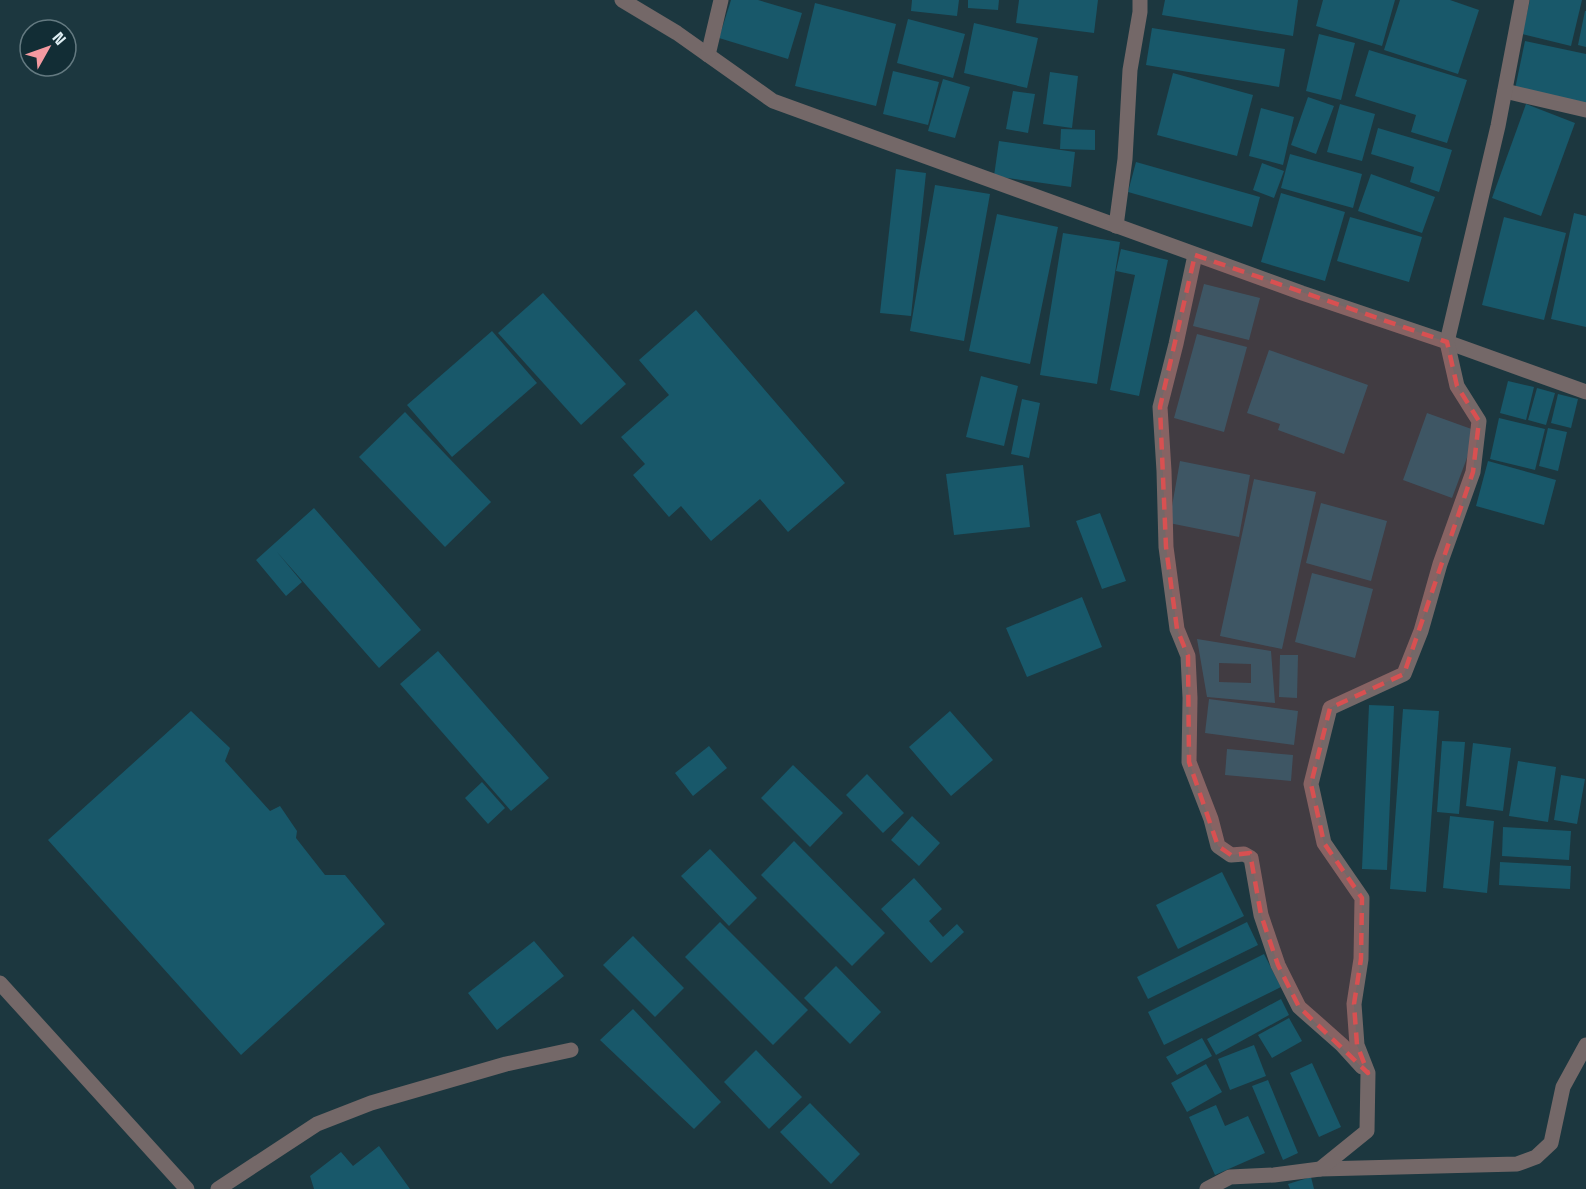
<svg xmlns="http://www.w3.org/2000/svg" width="1586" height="1189" font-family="'Space Grotesk',sans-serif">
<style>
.building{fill:#18586a;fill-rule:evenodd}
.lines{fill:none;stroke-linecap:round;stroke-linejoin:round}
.minor{stroke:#746868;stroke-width:15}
.marked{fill:#d85051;fill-opacity:0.2;stroke:#d85051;stroke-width:4.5;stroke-dasharray:12 8;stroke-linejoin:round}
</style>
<rect width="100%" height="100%" fill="#1c373f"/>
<g class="building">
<path d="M731 0H758L802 13 788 59 719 38Z"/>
<path d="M912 0H959L957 16 911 11Z"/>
<path d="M968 0H999L998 10 968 8Z"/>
<path d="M1019 0H1098L1094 33 1016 23Z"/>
<path d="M1165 0H1298L1293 36 1162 15Z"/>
<path d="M1323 0H1395L1382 46 1316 26Z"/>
<path d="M1400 0H1450L1479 10 1458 74 1384 50Z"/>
<path d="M1530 0H1582L1571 46 1522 34Z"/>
<path d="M815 3 896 24 876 106 795 86Z"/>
<path d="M1585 11H1586V47L1578 45Z"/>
<path d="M908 19 965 34 953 78 897 63Z"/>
<path d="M974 23 1038 38 1027 88 964 73Z"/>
<path d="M1152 28 1285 49 1279 87 1146 65Z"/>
<path d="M1319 34 1355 43 1341 100 1306 91Z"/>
<path d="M1525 41 1586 54V104L1515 89Z"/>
<path d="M1369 50 1467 80 1447 143 1411 132 1416 115 1355 96Z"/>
<path d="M893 71 939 82 928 125 883 114Z"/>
<path d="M1050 72 1078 76 1072 128 1043 124Z"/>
<path d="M1173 73 1253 95 1237 156 1157 135Z"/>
<path d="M943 79 970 87 955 138 928 131Z"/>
<path d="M1013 91 1035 94 1028 133 1006 129Z"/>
<path d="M1308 97 1334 106 1316 154 1291 145Z"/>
<path d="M1340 104 1375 114 1362 161 1327 152Z"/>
<path d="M1526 104 1575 123 1541 216 1492 198Z"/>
<path d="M1261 108 1294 117 1283 165 1249 156Z"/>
<path d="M1378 128 1452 150 1439 192 1410 182 1414 167 1371 154Z"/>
<path d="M1061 129 1095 130V150L1060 149Z"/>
<path d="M999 141 1075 152 1071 187 994 176Z"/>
<path d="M1290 154 1362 174 1353 208 1281 188Z"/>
<path d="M1136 162 1260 197 1252 227 1128 192Z"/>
<path d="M1262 163 1284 171 1274 198 1253 190Z"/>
<path d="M896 169 926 173 911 316 880 313Z"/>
<path d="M1371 174 1435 197 1422 233 1358 211Z"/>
<path d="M935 185 990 194 964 341 910 331Z"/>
<path d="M1281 193 1345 212 1325 281 1261 262Z"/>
<path d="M1574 213 1586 216V327L1551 319Z"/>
<path d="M997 214 1058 227 1030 364 969 351Z"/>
<path d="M1350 217 1422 237 1409 282 1337 261Z"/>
<path d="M1504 217 1566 233 1544 320 1482 305Z"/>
<path d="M1063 233 1120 242 1097 384 1040 375Z"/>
<path d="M1121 249 1168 260 1139 396 1110 390 1135 275 1116 271Z"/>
<path d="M1204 284 1260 298 1249 340 1193 326Z"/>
<path d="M543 293 626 384 581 425 498 333Z"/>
<path d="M696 310 845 483 788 532 760 499 711 541 681 506 669 517 633 475 645 464 621 437 669 395 639 360Z"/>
<path d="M492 331 537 383 452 457 407 405Z"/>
<path d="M1197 334 1247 347 1224 432 1174 418Z"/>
<path d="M1269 350 1368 385 1344 454 1278 430 1280 424 1247 413Z"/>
<path d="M981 376 1018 386 1004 446 966 437Z"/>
<path d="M1508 381 1534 387 1526 420 1500 413Z"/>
<path d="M1537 388 1555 393 1546 425 1528 420Z"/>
<path d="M1558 394 1578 399 1571 428 1551 423Z"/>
<path d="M1022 399 1040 403 1029 458 1011 454Z"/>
<path d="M405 412 491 502 445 547 359 457Z"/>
<path d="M1427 413 1477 431 1452 498 1403 480Z"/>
<path d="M1499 418 1545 429 1535 470 1490 459Z"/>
<path d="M1548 428 1567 432 1558 471 1539 466Z"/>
<path d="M1180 461 1250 475 1239 537 1169 523Z"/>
<path d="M1488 461 1556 480 1544 525 1476 506Z"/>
<path d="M1023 465 1030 527 954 535 946 474Z"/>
<path d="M1254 479 1316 492 1282 649 1220 636Z"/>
<path d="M1321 503 1387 521 1371 581 1306 563Z"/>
<path d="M314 508 421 630 379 668 277 552 302 582 286 596 256 560Z"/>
<path d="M1100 513 1126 581 1102 589 1076 521Z"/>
<path d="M1312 573 1373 589 1355 658 1295 642Z"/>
<path d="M1082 597 1102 647 1027 677 1006 628Z"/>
<path d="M1197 639 1271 651 1275 703 1207 697ZM1219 663 1251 664V683L1219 682Z"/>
<path d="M438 651 549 778 511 811 400 684Z"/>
<path d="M1280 655H1298L1297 698 1279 697Z"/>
<path d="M1209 699 1298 711 1294 745 1205 733Z"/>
<path d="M1369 705 1394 706 1387 870 1362 869Z"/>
<path d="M1403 709 1439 711 1426 892 1390 889Z"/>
<path d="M191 711 230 748 225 761 270 811 280 806 297 831 296 838 325 875H345L385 924 241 1055 48 840Z"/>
<path d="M950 711 993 760 951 796 909 747Z"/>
<path d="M1442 741 1465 742 1459 814 1437 812Z"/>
<path d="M1473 743 1511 748 1503 811 1466 806Z"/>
<path d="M709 746 727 768 693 796 675 773Z"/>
<path d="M1227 749 1293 755 1291 781 1225 775Z"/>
<path d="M1518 761 1556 767 1548 822 1509 816Z"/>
<path d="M793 765 843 813 810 847 761 798Z"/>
<path d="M867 774 904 813 883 833 846 795Z"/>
<path d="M1561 775 1585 779 1577 824 1554 820Z"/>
<path d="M482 782 505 808 488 824 465 798Z"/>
<path d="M912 816 940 843 919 866 891 840Z"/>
<path d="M1450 816 1494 821 1487 893 1443 888Z"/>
<path d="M1503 827 1571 831 1569 860 1502 856Z"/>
<path d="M794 841 885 933 852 966 761 875Z"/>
<path d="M710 849 757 898 729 926 681 876Z"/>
<path d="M1500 862 1571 866 1570 889 1499 885Z"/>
<path d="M1222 872 1244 916 1178 949 1156 905Z"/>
<path d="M914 878 942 909 929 921 943 937 957 924 964 932 931 963 881 909Z"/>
<path d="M720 922 808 1010 773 1045 685 957Z"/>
<path d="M1247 922 1258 945 1148 999 1137 977Z"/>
<path d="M633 936 684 988 655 1017 603 965Z"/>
<path d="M534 941 564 976 497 1030 468 993Z"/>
<path d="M1264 954 1281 987 1164 1045 1148 1012Z"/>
<path d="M836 966 881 1012 850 1044 804 998Z"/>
<path d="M1281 999 1289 1015 1216 1055 1207 1039Z"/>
<path d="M633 1009 721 1102 694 1129 600 1040Z"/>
<path d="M1289 1018 1302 1041 1272 1058 1258 1035Z"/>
<path d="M1202 1038 1212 1056 1177 1075 1166 1057Z"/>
<path d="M1254 1045 1266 1076 1230 1090 1218 1059Z"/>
<path d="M756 1050 802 1097 769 1129 724 1082Z"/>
<path d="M1312 1063 1341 1127 1319 1137 1290 1073Z"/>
<path d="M1206 1064 1222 1092 1187 1112 1171 1083Z"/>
<path d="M1268 1080 1298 1153 1283 1160 1252 1086Z"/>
<path d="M810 1103 860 1154 831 1184 780 1132Z"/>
<path d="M1216 1105 1225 1126 1248 1116 1265 1153 1215 1175 1189 1117Z"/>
<path d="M379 1146 410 1189H314L310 1176 341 1152 353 1166Z"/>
<path d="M1311 1177 1314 1189H1290L1288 1184Z"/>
</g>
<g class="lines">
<g class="minor">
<path d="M622 0 677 33 773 101 1302 293 1447 342 1586 392"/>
<path d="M708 55 721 0"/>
<path d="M1505 91 1586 110"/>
<path d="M1116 226 1125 159 1130 70 1140 12V0"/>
<path d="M1195 255 1176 344 1160 407 1164 471 1166 547 1177 629 1188 656 1190 698 1189 762 1211 819 1218 846 1231 855 1244 854 1251 858 1261 915 1278 965 1299 1007 1342 1045 1362 1067"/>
<path d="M0 983 187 1189"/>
<path d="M1320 1169 1517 1164 1536 1157 1551 1143 1563 1087 1586 1045"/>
<path d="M218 1189 317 1124 371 1103 506 1064 571 1050"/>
<path d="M1207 1189 1230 1177 1274 1175 1320 1169 1367 1131 1368 1073 1357 1045 1354 1004 1361 959 1362 898 1324 843 1311 784 1330 708 1404 674 1421 631 1440 564 1473 472 1479 421 1457 386 1447 342 1498 126 1522 0"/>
</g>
</g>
<path class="marked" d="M1195 255 1447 342 1457 386 1479 421 1473 472 1404 674 1330 708 1311 784 1324 843 1362 898 1361 959 1354 1004 1357 1045 1368 1073 1299 1007 1278 965 1261 915 1250 853 1231 855 1218 846 1189 762 1188 656 1177 629 1166 547 1160 407Z"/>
<g transform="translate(48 48) rotate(50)"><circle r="28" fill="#122d35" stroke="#647a81" stroke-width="1.5"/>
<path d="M0-4.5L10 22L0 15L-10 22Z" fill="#f49aa1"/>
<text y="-9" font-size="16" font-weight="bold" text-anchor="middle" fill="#dfeef3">N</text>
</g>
</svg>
